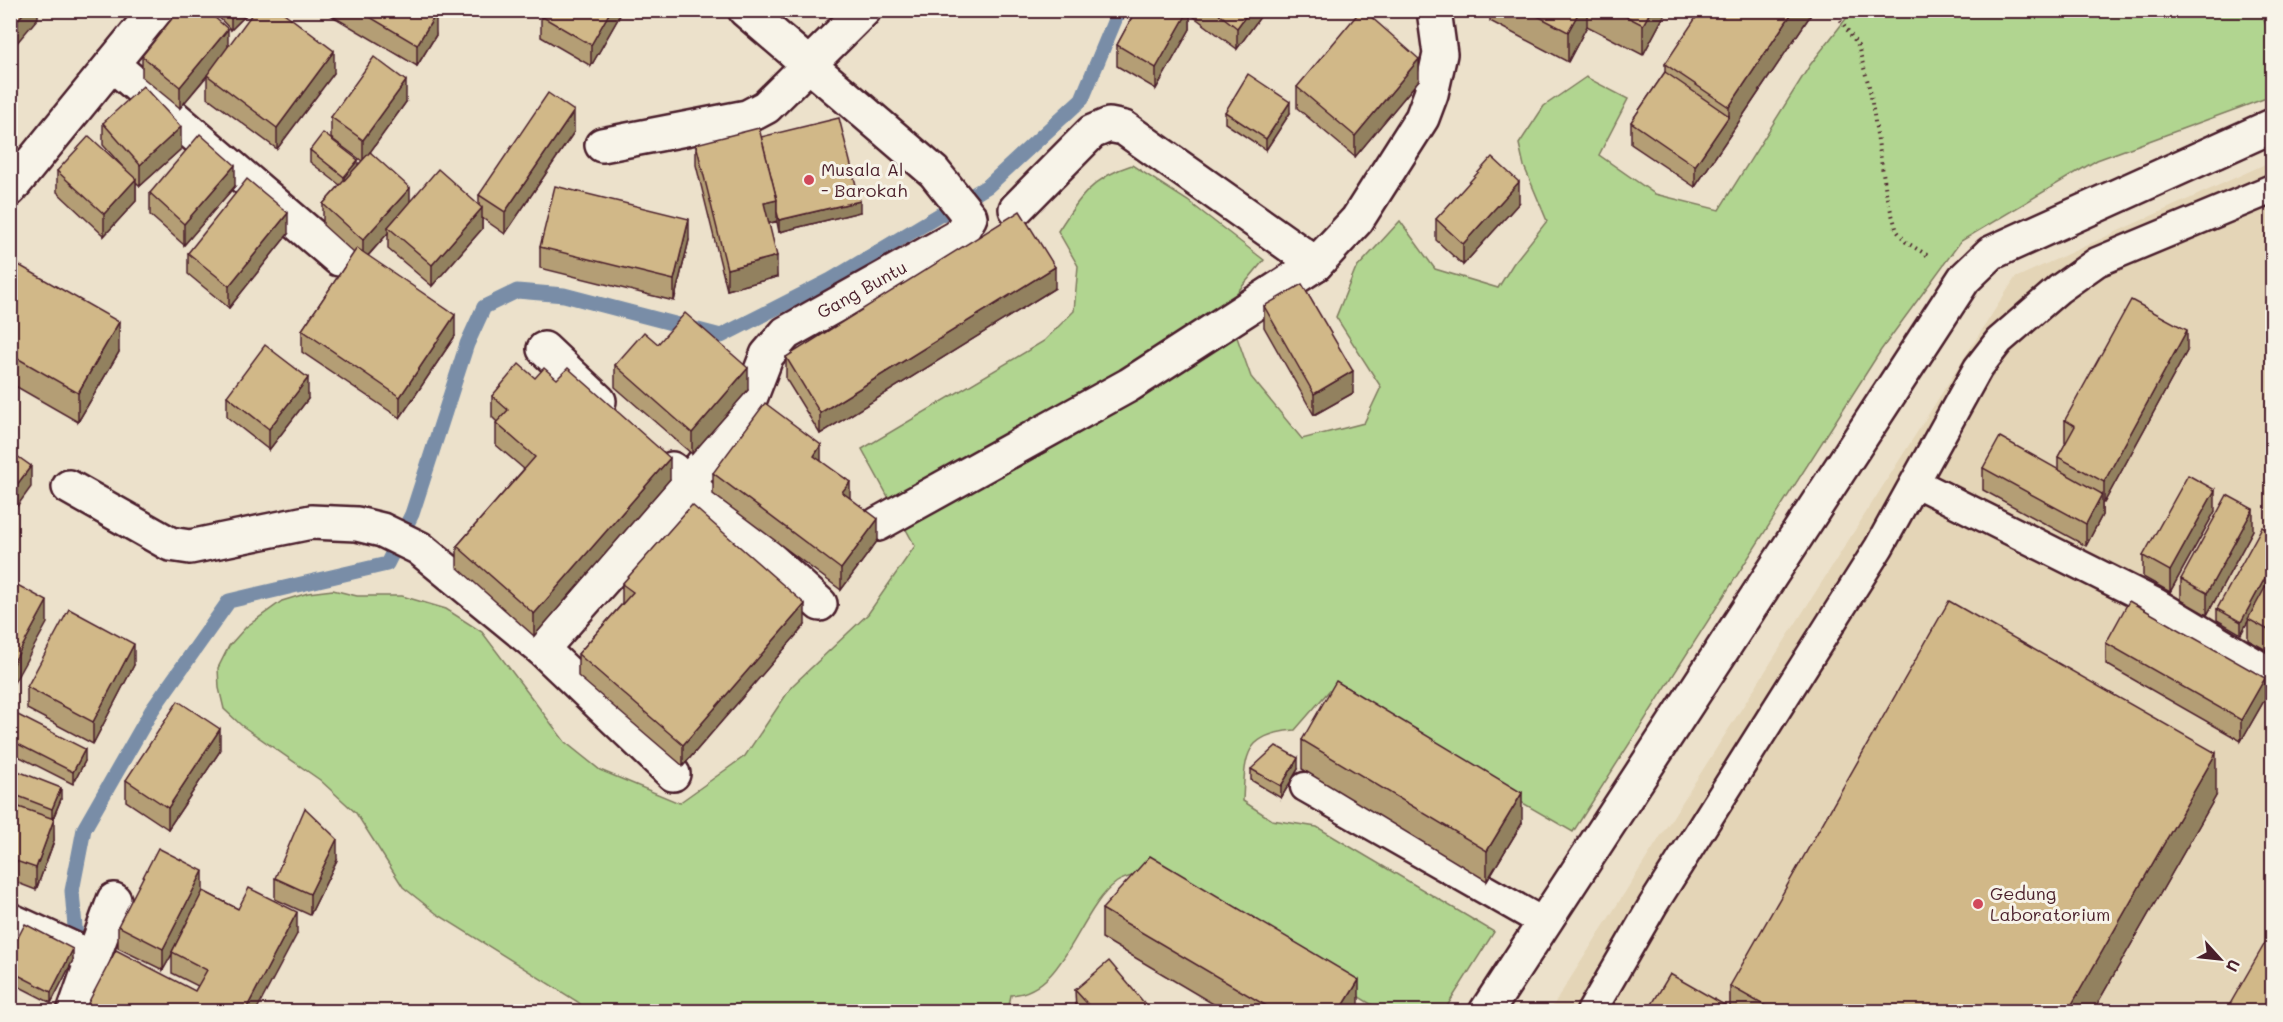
<svg xmlns="http://www.w3.org/2000/svg" width="2283" height="1022" font-family="Mali,sans-serif">
<style>
.built{fill:#e4d5b7}
.green{fill:#b1d590;stroke:#7e7a5e;stroke-width:1.5}
.lines{fill:none;stroke-linecap:round;stroke-linejoin:round}
.stream{stroke:#798da7;stroke-width:15}
.lane-casing{stroke:#4a1f2b;stroke-width:33}
.street-casing{stroke:#4a1f2b;stroke-width:38}
.path{stroke:#4a1f2b;stroke-width:4;stroke-dasharray:1.5 4.5;stroke-linecap:butt}
.lane{stroke:#f7f3e8;stroke-width:28}
.street{stroke:#f7f3e8;stroke-width:33}
.wall{fill:#b49e75;stroke:#4a1f2b;stroke-width:1.5}
.shaded-wall{fill:#92815f;stroke:#4a1f2b;stroke-width:1.5}
.building{fill:#d1b888;stroke:#4a1f2b;stroke-width:1.5}
.poi-dot{fill:#d1495b;stroke:#f7f3e8;stroke-width:2}
.labels{text-anchor:middle;stroke-width:6;stroke-linejoin:round;paint-order:stroke}
.poi-label{font-size:18px;fill:#4a1f2b;stroke:#f7f3e8;text-anchor:start}
.street-label{font-size:18px;fill:#4a1f2b;stroke:#f7f3e8}
</style>
<rect width="100%" height="100%" fill="#ece1cb"/>
<filter id="ink" filterUnits="userSpaceOnUse"><feTurbulence type="fractalNoise" baseFrequency=".0167" numOctaves="2"/><feDisplacementMap in="SourceGraphic" scale="12" xChannelSelector="R" yChannelSelector="G"/><feConvolveMatrix kernelMatrix="1 2 1 2 8 2 1 2 1" color-interpolation-filters="sRGB"/></filter>
<g filter="url(#ink)">
<path class="built" d="M2272 161V1011L1549 1012 2015 278Z"/>
<path class="green" d="M2158 10 2184 14 2191 10 2261 11 2272 44V96L2097 160 1961 241 1881 350 1573 832 1329 691 1295 730C1243 734 1245 757 1243 801L1272 820 1317 827 1494 932 1444 1011H1382L1152 870C1142 874 1126 876 1117 882 1078 910 1066 992 1011 995L1008 1011H588L578 1002 437 914 403 887 356 813 320 780 241 725 224 709 219 688 218 668 229 646 246 627 282 601 308 593 333 590 357 596H402L446 609 482 632 565 742 600 770 679 803 745 756 792 686 868 614 915 546 862 449 1044 341 1074 311 1078 266 1058 231C1079 198 1093 177 1132 165L1188 201 1264 260 1226 306 1251 377 1302 439 1364 423 1381 387 1336 317 1355 270 1400 221 1435 269 1498 288 1513 264 1547 221 1524 166 1519 144 1544 106 1586 77 1628 99 1599 155 1655 194 1719 210 1810 65 1852 11Z"/>
<g class="lines">
<path class="stream" d="M77 951 72 891 84 829 152 710 229 601 387 564 412 514 467 344 484 307 517 291 564 295 721 336 831 280 988 186 1082 99 1119 10"/>
<defs>
<g id="lane">
<path d="M1916 483 2156 603 2272 673"/>
<path d="M1305 787 1544 923"/>
<path d="M1591 1012 1653 905 1879 547 1978 368 1999 341 2059 289 2097 262 2272 189"/>
</g>
<g id="street">
<path d="M112 64 339 259"/>
<path d="M602 145 747 117 766 107 864 10"/>
<path d="M10 189 156 10"/>
<path d="M1016 209 1092 132 1109 125 1124 128 1316 264"/>
<path d="M544 349 599 401"/>
<path d="M672 469 820 604"/>
<path d="M69 487 170 544 190 547 311 522 357 524 382 530 419 548 542 649 688 484 748 404 767 355 786 333 959 236 970 217 934 172 745 10"/>
<path d="M878 524 1129 385 1316 264 1357 220 1422 118 1431 94 1440 54 1434 10"/>
<path d="M542 649 673 774"/>
<path d="M10 920 93 958 74 1012"/>
<path d="M93 958 114 900"/>
<path d="M1486 1012 1964 279 1991 253 2272 126"/>
</g>
</defs>
<use href="#lane" class="lane-casing"/>
<use href="#street" class="street-casing"/>
<path class="path" d="M1834 10 1858 46 1870 90 1887 198 1897 231 1906 242 1930 257"/>
<use href="#lane" class="lane"/>
<use href="#street" class="street"/>
</g>
<g class="wall">
<path d="M212 10H251L231 30Z"/>
<path d="M322 10H431L436 35 417 66Z"/>
<path d="M545 10H623L591 66 541 37V16Z"/>
<path d="M1136 10H1265L1237 49 1190 14V29L1156 89 1117 66V45Z"/>
<path d="M1490 10H1667L1643 55 1587 26 1568 62 1490 21Z"/>
<path d="M1812 10V13L1695 187 1631 144V122L1665 72V64Z"/>
<path d="M228 47 334 73 277 149 207 97V76L180 108 142 77V56Z"/>
<path d="M1419 80 1355 157 1297 108V87Z"/>
<path d="M406 102 370 152 410 202 479 206V195L574 132 505 234 482 218V229L432 286 388 249V233L368 256 455 336 400 418 302 352V330L354 253 323 225V204L340 185 310 162V150L358 165 362 161 331 138V117Z"/>
<path d="M1225 112 1290 113 1266 150 1225 123Z"/>
<path d="M103 123 181 149 140 186 136 182V201L104 236 57 192V171L123 167 103 145Z"/>
<path d="M761 137 860 212 779 232 777 222 769 223 777 277 727 290 696 165V144Z"/>
<path d="M235 186 184 245 150 215V193Z"/>
<path d="M1519 203 1463 265 1436 240V219Z"/>
<path d="M288 234 229 308 188 274V253Z"/>
<path d="M689 240 674 301 540 268V247Z"/>
<path d="M10 260 119 352 78 422 10 383Z"/>
<path d="M1055 288 820 434 786 379V357Z"/>
<path d="M1264 306 1353 393 1314 415 1264 327Z"/>
<path d="M658 344 748 390 692 454 615 387V365Z"/>
<path d="M2187 351 2104 503 2102 502V515L2086 546 1983 490V468L2058 469V457L2066 443 2065 442V420Z"/>
<path d="M535 378 670 479 534 636 457 567V546L524 469 496 445V423L497 422 492 417V396Z"/>
<path d="M227 396 308 399 269 450 227 417Z"/>
<path d="M821 461 850 498 878 540 841 590 713 494V473Z"/>
<path d="M2215 511 2170 592 2143 577V556Z"/>
<path d="M2253 530 2207 615 2181 600V579Z"/>
<path d="M2272 533V653L2248 640V620L2241 634 2217 620V609Z"/>
<path d="M622 584 805 625 683 766 578 676V654L622 604Z"/>
<path d="M2106 643 2265 699 2241 741 2106 664Z"/>
<path d="M134 665 93 744 27 709V687Z"/>
<path d="M10 711 85 761 73 784 10 752Z"/>
<path d="M1302 740 1522 823 1487 881 1302 769Z"/>
<path d="M220 751 168 829 126 801V780Z"/>
<path d="M10 768 61 799 53 819 54 841 36 890 10 880Z"/>
<path d="M1251 769H1298L1281 798 1251 780Z"/>
<path d="M2216 796 2093 1011H1648L1730 1009V986Z"/>
<path d="M337 860 310 915 275 899V878Z"/>
<path d="M203 891 238 909 297 934 195 991 198 986 172 973V954L163 970 118 948V926Z"/>
<path d="M1102 909 1359 1010 1358 1011H1225L1102 938Z"/>
<path d="M10 953 73 960 51 1003 10 982Z"/>
<path d="M1075 990 1151 1011H1076Z"/>
</g>
<g class="shaded-wall">
<path d="M26 10H38V18L10 51V29Z"/>
<path d="M240 10H251L231 30V19Z"/>
<path d="M611 10H623L591 66V45Z"/>
<path d="M1189 10H1190V29L1156 89V68Z"/>
<path d="M1250 10H1265L1237 49V28Z"/>
<path d="M1580 10H1587V26L1568 62V32Z"/>
<path d="M1651 10H1667L1643 55V25Z"/>
<path d="M1794 10H1812V13L1695 187V166L1729 116V107Z"/>
<path d="M436 14V35L417 66V45Z"/>
<path d="M228 29V50L180 108V87Z"/>
<path d="M334 51V73L277 149V128Z"/>
<path d="M1419 59V80L1355 157V136Z"/>
<path d="M406 81V102L363 162V140Z"/>
<path d="M1290 102V113L1266 150V139Z"/>
<path d="M574 111V132L505 234V212Z"/>
<path d="M181 127V149L140 186V165Z"/>
<path d="M358 160V171L344 188V177Z"/>
<path d="M235 165V186L184 245V224Z"/>
<path d="M136 179V201L104 236V214Z"/>
<path d="M1519 182V203L1463 265V244Z"/>
<path d="M410 188V209L388 227V233L363 261V240Z"/>
<path d="M777 200V221L764 225V203Z"/>
<path d="M860 201V212L779 232V220Z"/>
<path d="M482 208V229L432 286V265Z"/>
<path d="M288 213V234L229 308V286Z"/>
<path d="M689 219V240L674 301V280Z"/>
<path d="M777 256V277L727 290V269Z"/>
<path d="M1055 267V288L820 434V413Z"/>
<path d="M455 315V336L400 418V397Z"/>
<path d="M119 322V352L78 422V393Z"/>
<path d="M2187 330V351L2104 503V482Z"/>
<path d="M748 368V390L692 454V433Z"/>
<path d="M1353 371V393L1314 415V394Z"/>
<path d="M308 378V399L269 450V429Z"/>
<path d="M821 445V467L814 456Z"/>
<path d="M670 458V479L534 636V614Z"/>
<path d="M31 466V487L10 516V494Z"/>
<path d="M850 482V504L842 492Z"/>
<path d="M2215 490V511L2170 592V571Z"/>
<path d="M2102 494V515L2086 546V524Z"/>
<path d="M2253 509V530L2207 615V593Z"/>
<path d="M878 519V540L841 590V569Z"/>
<path d="M2272 565V577L2241 634V622Z"/>
<path d="M47 601V623L10 690V669Z"/>
<path d="M805 604V625L683 766V745Z"/>
<path d="M134 644V665L93 744V722Z"/>
<path d="M2265 678V699L2241 741V720Z"/>
<path d="M220 729V751L168 829V808Z"/>
<path d="M85 749V761L73 784V772Z"/>
<path d="M2216 753V796L2093 1011H2068Z"/>
<path d="M1298 758V769L1281 798V786Z"/>
<path d="M61 788V799L52 820V809Z"/>
<path d="M1522 793V823L1487 881V851Z"/>
<path d="M54 819V841L36 890V868Z"/>
<path d="M337 839V860L310 915V894Z"/>
<path d="M203 871V892L172 952V954L163 970V949Z"/>
<path d="M297 912V934L256 1011H245Z"/>
<path d="M73 949V960L51 1003V992Z"/>
<path d="M1359 980V1010L1358 1011H1340Z"/>
</g>
<g class="building">
<path d="M10 10H26L10 29Z"/>
<path d="M179 10H206L228 29 180 87 142 56Z"/>
<path d="M223 10H240L231 19Z"/>
<path d="M255 10H280L334 51 277 128 207 75Z"/>
<path d="M358 10H431L436 14 417 45Z"/>
<path d="M545 10H611L591 45 541 16Z"/>
<path d="M1136 10H1189L1156 68 1117 45Z"/>
<path d="M1214 10H1250L1237 28Z"/>
<path d="M1361 10H1363L1419 59 1355 136 1297 87Z"/>
<path d="M1526 10H1580L1568 32Z"/>
<path d="M1614 10H1651L1643 25Z"/>
<path d="M1701 10H1794L1729 107 1665 64Z"/>
<path d="M374 57 406 81 363 140 331 117Z"/>
<path d="M1665 72 1729 116 1695 166 1631 122Z"/>
<path d="M1248 74 1290 102 1266 139 1225 112Z"/>
<path d="M143 86 181 127 140 165 103 123Z"/>
<path d="M548 93 574 111 505 212 479 195Z"/>
<path d="M839 118 860 201 779 220 777 212V200L761 137Z"/>
<path d="M759 128 777 200 764 203 777 256 727 269 696 144Z"/>
<path d="M323 133 358 160 344 177 310 150Z"/>
<path d="M200 134 235 165 184 224 150 193Z"/>
<path d="M89 136 136 179 104 214 57 171Z"/>
<path d="M370 152 410 188 363 240 323 204Z"/>
<path d="M1492 157 1519 182 1463 244 1436 219Z"/>
<path d="M438 169 482 208 432 265 388 227Z"/>
<path d="M247 179 288 213 229 286 188 253Z"/>
<path d="M555 186 689 219 674 280 540 247Z"/>
<path d="M1020 211 1055 267 820 413 786 357Z"/>
<path d="M357 248 455 315 400 397 302 330Z"/>
<path d="M10 260 119 322 78 393 10 354Z"/>
<path d="M1302 284 1353 371 1314 394 1264 306Z"/>
<path d="M2131 300 2187 330 2104 482 2058 457 2075 426 2065 420Z"/>
<path d="M685 313 748 368 692 433 615 365 644 332 658 344Z"/>
<path d="M265 345 308 378 269 429 227 396Z"/>
<path d="M519 364 535 378 544 368 557 379 568 368 670 458 534 614 457 546 535 457 496 423 508 410 492 396Z"/>
<path d="M765 403 821 445 814 456 850 482 842 492 878 519 841 569 713 473Z"/>
<path d="M2000 437 2102 494 2086 524 1983 468Z"/>
<path d="M10 451 31 466 10 494Z"/>
<path d="M2188 475 2215 490 2170 571 2143 556Z"/>
<path d="M2227 495 2253 509 2207 593 2181 579Z"/>
<path d="M692 505 805 604 683 745 578 654 633 592 622 584Z"/>
<path d="M2262 527 2272 533V565L2241 622 2217 609Z"/>
<path d="M2272 575V632L2248 619Z"/>
<path d="M10 581 47 601 10 669Z"/>
<path d="M1949 601 2216 753 2068 1011H1774L1730 986Z"/>
<path d="M2129 601 2265 678 2241 720 2106 643Z"/>
<path d="M69 609 134 644 93 722 27 687Z"/>
<path d="M1336 681 1522 793 1487 851 1302 740Z"/>
<path d="M178 701 220 729 168 808 126 780Z"/>
<path d="M10 711 85 749 73 772 10 740Z"/>
<path d="M1276 746 1298 758 1281 786 1251 769Z"/>
<path d="M10 768 61 788 52 809 10 793Z"/>
<path d="M10 804 54 819 36 868 10 859Z"/>
<path d="M305 808 337 839 310 894 275 878Z"/>
<path d="M158 848 203 871 163 949 118 926Z"/>
<path d="M1150 856 1359 980 1340 1011H1275L1102 909Z"/>
<path d="M249 888 297 912 245 1011H84L116 950 195 991 207 970 172 952 203 891 238 909Z"/>
<path d="M25 924 73 949 51 992 10 971V953Z"/>
<path d="M2272 931V1011H2226Z"/>
<path d="M1109 961 1151 1011H1094L1075 990Z"/>
<path d="M1670 974 1735 1011H1648Z"/>
<path d="M1055 1006 1060 1011H1048Z"/>
</g>
</g>
<g class="poi-dot">
<circle cx="809" cy="180" r="6"/>
<circle cx="1978" cy="904" r="6"/>
</g>
<g class="labels">
<g class="poi-label">
<text x="821" y="176">Musala Al<tspan x="821" dy="21">- Barokah</tspan></text>
<text x="1990" y="900">Gedung<tspan x="1990" dy="21">Laboratorium</tspan></text>
</g>
<g class="street-label">
<text transform="translate(862 290) rotate(-29)" y="6">Gang Buntu</text>
</g>
</g>
<rect width="2283" height="1022" fill="none" stroke="#f7f3e8" stroke-width="36"/>
<rect x="18" y="18" width="2247" height="986" fill="none" stroke="#4a1f2b" stroke-width="2" filter="url(#ink)"/>
<g transform="translate(2220 959) rotate(117)" stroke="#f7f3e8" stroke-width="4.5" paint-order="stroke">
<path d="M0-4.5L10 22L0 15L-10 22Z" fill="#4a1f2b"/>
<text y="-9" font-size="16" font-weight="bold" text-anchor="middle" fill="#4a1f2b">U</text>
</g>
</svg>
